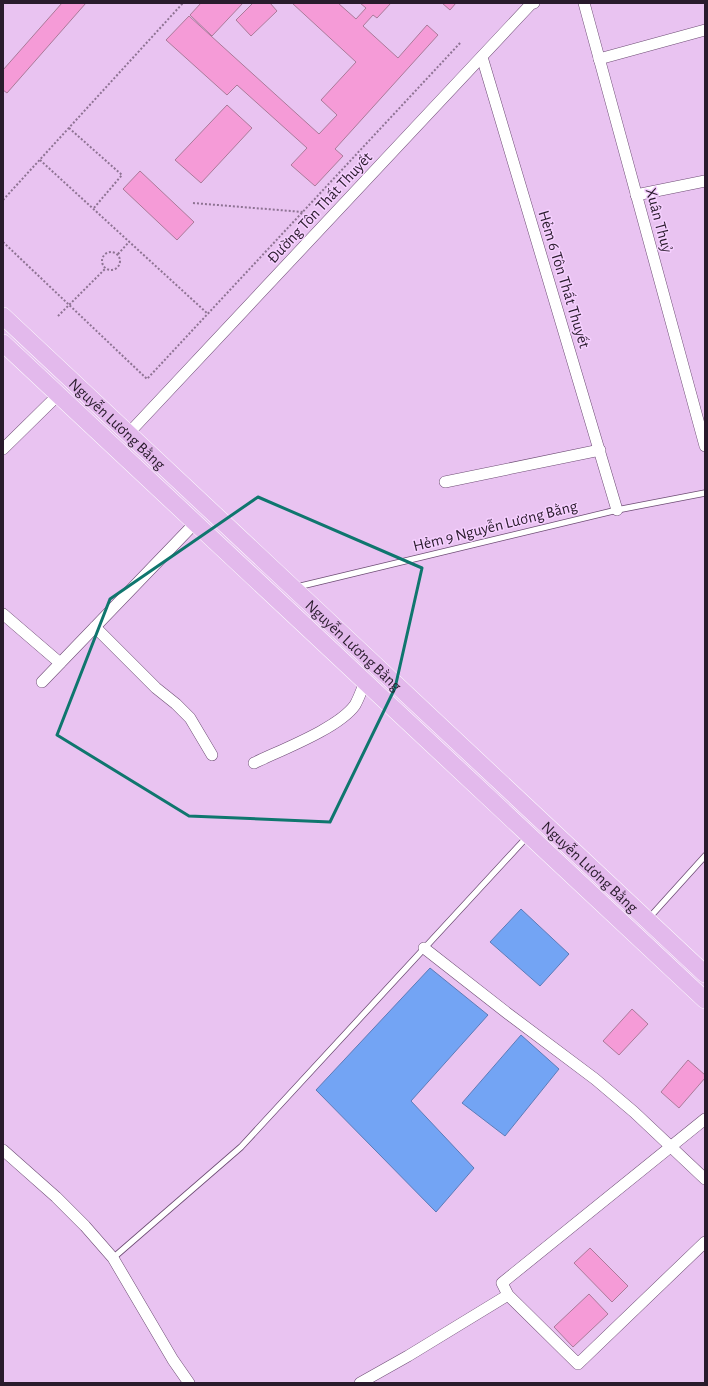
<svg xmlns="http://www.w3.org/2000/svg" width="708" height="1386" font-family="'Alegreya Sans',sans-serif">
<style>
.water{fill:#73a4f4;stroke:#5d7bb8}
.building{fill:#f59bd7;stroke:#ab7a9a}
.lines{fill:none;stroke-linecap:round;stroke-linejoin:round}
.service-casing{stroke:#6e4d75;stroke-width:7}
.minor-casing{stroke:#6e4d75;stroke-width:12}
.primary-casing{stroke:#fff;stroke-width:18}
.path{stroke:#8e7393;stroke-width:2;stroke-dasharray:2 2;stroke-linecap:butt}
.service{stroke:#fff;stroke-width:5.5}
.minor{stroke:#fff;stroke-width:11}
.primary{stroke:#e3b9ec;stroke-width:17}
.marked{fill:none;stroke:#0f766e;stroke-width:3;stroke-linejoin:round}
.labels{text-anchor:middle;stroke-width:3;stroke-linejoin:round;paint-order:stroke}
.street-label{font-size:16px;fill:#291b2c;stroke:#f6d0ff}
</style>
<rect width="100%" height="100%" fill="#e9c3f1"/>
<g class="water">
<path d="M521 909 569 954 540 986 490 942Z"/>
<path d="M430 968 488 1015 411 1101 474 1168 436 1212 316 1090Z"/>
<path d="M521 1035 559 1069 505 1136 462 1103Z"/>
</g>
<g class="building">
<path d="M62 3H86L7 93 3 90V70Z"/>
<path d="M201 3H243L212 36 190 15Z"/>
<path d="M253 3H270L277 11 251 36 236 20Z"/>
<path d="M292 3H338L356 19 366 8 360 3H391L377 18 373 15 363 26 398 58 427 25 438 35 335 149 343 156 315 186 291 165 307 148 237 85 227 95 166 40 189 16 319 134 337 115 321 100 356 62Z"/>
<path d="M442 3H456L450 10Z"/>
<path d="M227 105 252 128 201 183 175 160Z"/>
<path d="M140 171 194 222 177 240 123 189Z"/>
<path d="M632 1009 648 1024 619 1055 603 1041Z"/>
<path d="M688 1060 705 1075V1078L679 1108 661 1092Z"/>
<path d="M590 1248 628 1286 612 1302 574 1263Z"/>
<path d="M589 1294 608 1314 573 1347 554 1327Z"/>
</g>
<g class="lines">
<defs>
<g id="service">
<path d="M297 587 617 510 705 493"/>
<path d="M649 918 705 856"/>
<path d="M113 1258 241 1147 527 837"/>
</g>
<g id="minor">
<path d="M584 3 705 446"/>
<path d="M482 57 617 510"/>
<path d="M599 59 705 30"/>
<path d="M636 195 705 181"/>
<path d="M128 434 531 4 534 3"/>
<path d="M3 449 58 395"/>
<path d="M445 482 600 450"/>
<path d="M3 614 60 663"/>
<path d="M95 627 156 688 176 704 190 718 212 755"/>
<path d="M42 682 195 523"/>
<path d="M254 763C281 750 339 728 355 705 359 698 362 689 365 682"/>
<path d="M424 948 507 1013 595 1079 634 1112 705 1179"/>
<path d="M705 1119 502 1283 508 1295 578 1364 705 1242"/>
<path d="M3 1150 56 1197 85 1226 113 1258 173 1360 189 1383"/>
<path d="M360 1383 408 1356 508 1295"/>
</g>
<g id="primary">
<path id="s1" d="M3 316 705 974"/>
<path d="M3 343 705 1000"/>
</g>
</defs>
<use href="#service" class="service-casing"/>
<use href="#minor" class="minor-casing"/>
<use href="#primary" class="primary-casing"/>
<g class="path">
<path d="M69 128 122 175 93 209"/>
<path d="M40 160 208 314"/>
<path d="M3 200 183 3"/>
<path d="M193 203 303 212"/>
<path d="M3 242 147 379 461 42"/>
<circle cx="111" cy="261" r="9"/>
<path d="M118 254 129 242"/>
<path d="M58 316 105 269"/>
</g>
<use href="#service" class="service"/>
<use href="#minor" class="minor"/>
<use href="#primary" class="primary"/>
</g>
<path class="marked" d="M258 497 422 568 395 688 330 822 189 816 57 735 110 599Z"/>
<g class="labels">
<g class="street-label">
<text transform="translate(319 207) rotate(-47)" y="6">Đường Tôn Thất Thuyết</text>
<text transform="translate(660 220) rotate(75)" y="6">Xuân Thuỷ</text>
<text transform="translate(565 279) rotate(73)" y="6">Hẻm 6 Tôn Thất Thuyết</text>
<text dy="6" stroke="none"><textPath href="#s1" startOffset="157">Nguyễn Lương Bằng</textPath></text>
<text transform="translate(495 525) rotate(-14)" y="6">Hẻm 9 Nguyễn Lương Bằng</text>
<text dy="6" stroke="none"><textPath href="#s1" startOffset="481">Nguyễn Lương Bằng</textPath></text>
<text dy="6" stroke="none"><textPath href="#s1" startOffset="805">Nguyễn Lương Bằng</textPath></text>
</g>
</g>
<rect width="708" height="1386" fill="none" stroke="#291b2c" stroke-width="8"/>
</svg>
